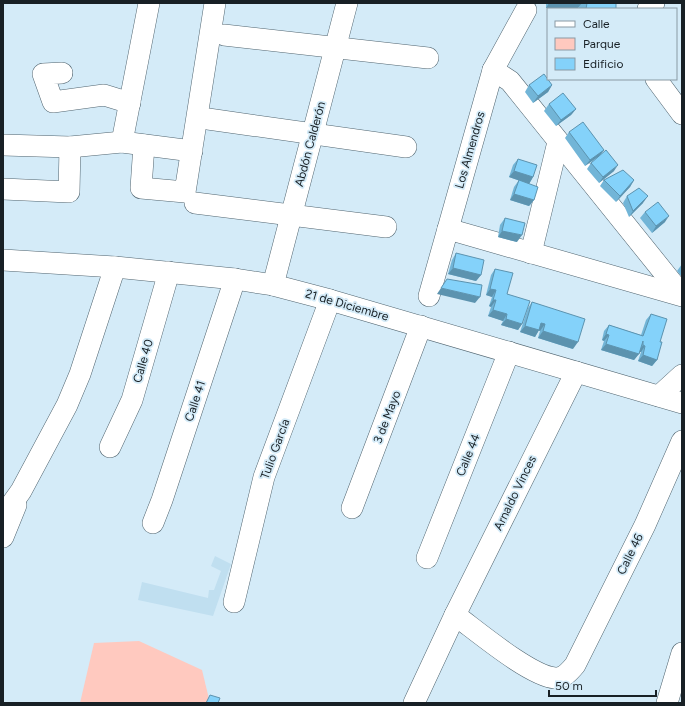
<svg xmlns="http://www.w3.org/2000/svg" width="685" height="706" font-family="Figtree,sans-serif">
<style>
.built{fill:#c0dff0}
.green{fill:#ffc9bf}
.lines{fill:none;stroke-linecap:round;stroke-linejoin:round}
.minor-casing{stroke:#516570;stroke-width:22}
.minor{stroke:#fff;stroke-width:21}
.wall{fill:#72b5d7}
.shaded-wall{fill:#5c93af}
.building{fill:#84d2fa;stroke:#5c93af}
.labels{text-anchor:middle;stroke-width:3.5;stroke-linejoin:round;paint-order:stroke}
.street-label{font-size:12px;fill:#182025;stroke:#d4ebf8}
</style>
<rect width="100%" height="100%" fill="#d4ebf8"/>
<path class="built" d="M215 556 231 564 213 616 138 600 142 582 208 598 209 590H214L221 571 211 566Z"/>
<path class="green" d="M139 641 202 670 210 703H80L94 643Z"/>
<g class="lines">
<defs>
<g id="minor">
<path d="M648 9 654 3"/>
<path d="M224 35 428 58"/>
<path d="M493 70 510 81 682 295"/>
<path d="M62 73 43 74 53 102 104 95 130 103"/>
<path d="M656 79 682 114"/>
<path d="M208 119 406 147"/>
<path d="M122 142 149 3"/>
<path d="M3 145 70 147 122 142 192 151"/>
<path d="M144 145 141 188 185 192 215 3"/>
<path d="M3 189 69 192 70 147"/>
<path d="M195 203 386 227"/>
<path d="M448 229 682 296"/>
<path d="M531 253 558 142"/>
<path d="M3 260 115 267 235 279 273 285 330 300 682 403"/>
<path d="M273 285 347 3"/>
<path d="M429 296 493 70 526 10"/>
<path d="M659 396 682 375"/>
<path d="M110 447 132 400 169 272"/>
<path d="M352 508 421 326"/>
<path d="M3 516 21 491 67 405 80 374 115 267"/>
<path d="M153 523 162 500 235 279"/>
<path d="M3 537 16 505"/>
<path d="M427 558 509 352"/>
<path d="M234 602 264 477 330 300"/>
<path d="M455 615C477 631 530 676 555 678 563 679 570 671 575 665L645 525 682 441"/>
<path d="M414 703 455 615 576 372"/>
<path d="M667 703 682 653"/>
</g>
</defs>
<use href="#minor" class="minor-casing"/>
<use href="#minor" class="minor"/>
</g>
<g class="wall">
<path d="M546 3H616V9H578L579 7 577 9 546 8Z"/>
<path d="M529 85H552L548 92 533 103 525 92Z"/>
<path d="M549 104 576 109 571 115 556 126 544 111Z"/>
<path d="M569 132 604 150 600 156 614 171 599 183 587 169 591 163 598 157 585 166 565 138Z"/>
<path d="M518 159 533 177 529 184 509 177 513 165Z"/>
<path d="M519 180 534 200 529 206 510 200 514 187Z"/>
<path d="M604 180H634L630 187 616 202 600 186Z"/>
<path d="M627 196 643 203 629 217 623 203Z"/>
<path d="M645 212 665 222 652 233 640 218Z"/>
<path d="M505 218 517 242 498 237 500 225Z"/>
<path d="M456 253 481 275 476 281 448 274 452 260Z"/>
<path d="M682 264V277L677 271Z"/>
<path d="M495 269 522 324 518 330 501 325 503 321 488 316 491 307 489 306 492 297 486 295 491 275Z"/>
<path d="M532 302 573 349 538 338 540 331 539 330 535 337 520 332 528 308Z"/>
<path d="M651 314 660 342 657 360 652 366 638 361 641 352H640L634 360 601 350 604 341 602 340 604 331 609 325 641 335 646 320Z"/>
</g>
<g class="shaded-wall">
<path d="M549 3H582L577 9 546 8Z"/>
<path d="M552 85 548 92 533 103 538 96Z"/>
<path d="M576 109 571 115 556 126 561 120Z"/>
<path d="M604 150 599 156 585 166 590 160Z"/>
<path d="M618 165 614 171 599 183 603 177Z"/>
<path d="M514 171 533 177 529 184 509 177Z"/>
<path d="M634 180 630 187 616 202 620 196Z"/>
<path d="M514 194 534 200 529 206 510 200Z"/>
<path d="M648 196 643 203 629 217 633 211Z"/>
<path d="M669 216 665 222 652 233 656 226Z"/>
<path d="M502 231 522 235 517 242 498 237Z"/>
<path d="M453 268 481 275 476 281 448 274Z"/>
<path d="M441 288 480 297 475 303 437 294Z"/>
<path d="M490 289 496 290 492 297 486 295Z"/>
<path d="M493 300H496L491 307 489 306Z"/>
<path d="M493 310 507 314 503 321 488 316Z"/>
<path d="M506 319 522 324 518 330 501 325Z"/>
<path d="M541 323 545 324 540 331 537 330Z"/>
<path d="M525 326 539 330 535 337 520 332Z"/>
<path d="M543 331 578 342 573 349 538 338Z"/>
<path d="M606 334 609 335 604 341 602 340Z"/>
<path d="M606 344 639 354 634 360 601 350Z"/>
<path d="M643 345 645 346 641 352H638Z"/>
<path d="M643 355 657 360 652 366 638 361Z"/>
</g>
<g class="building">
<path d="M587 3H616V9H586Z"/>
<path d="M544 74 552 85 538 96 529 85Z"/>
<path d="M563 93 576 109 561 120 549 104Z"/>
<path d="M583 122 604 150 590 160 569 132Z"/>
<path d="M606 150 618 165 603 177 591 163Z"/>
<path d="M518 159 537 165 533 177 514 171Z"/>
<path d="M623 170 634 180 620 196 604 180Z"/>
<path d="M519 180 538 187 534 200 514 194Z"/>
<path d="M639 188 648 196 633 211 627 196Z"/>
<path d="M658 202 669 216 656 226 645 212Z"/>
<path d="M505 218 525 223 522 235 502 231Z"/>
<path d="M456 253 484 260 481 275 453 268Z"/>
<path d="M495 269 513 273 507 294 530 301 522 324 506 319 507 314 493 310 496 300H493L496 290 490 289Z"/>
<path d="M447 279 482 285 480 297 441 288Z"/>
<path d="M532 302 585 319 578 342 543 331 545 324 541 323 539 330 525 326Z"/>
<path d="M651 314 667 319 660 342H662L657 360 643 355 645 346 643 345V341L639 354 606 344 609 335 606 334 609 325 643 336Z"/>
<path d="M210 695 220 698 218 703H206Z"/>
</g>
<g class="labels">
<g class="street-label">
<text transform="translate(310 144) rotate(-75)" y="4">Abdón Calderón</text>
<text transform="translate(470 150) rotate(-74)" y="4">Los Almendros</text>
<text transform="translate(347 305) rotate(16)" y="4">21 de Diciembre</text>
<text transform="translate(143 361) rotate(-74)" y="4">Calle 40</text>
<text transform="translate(195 401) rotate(-72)" y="4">Calle 41</text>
<text transform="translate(387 417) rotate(-69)" y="4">3 de Mayo</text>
<text transform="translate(275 449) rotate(-70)" y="4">Tulio García</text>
<text transform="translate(468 455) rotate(-68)" y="4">Calle 44</text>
<text transform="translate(515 493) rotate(-64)" y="4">Arnaldo Vinces</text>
<text transform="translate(630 554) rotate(-64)" y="4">Calle 46</text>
</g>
</g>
<rect width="685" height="706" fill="none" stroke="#182025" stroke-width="8"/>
<rect x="547" y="8" width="130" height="72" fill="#d4ebf8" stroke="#899aa4"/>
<rect x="555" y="21" width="20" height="6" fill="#ffffff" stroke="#899aa4"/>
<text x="583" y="28" font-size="12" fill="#182025">Calle</text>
<rect x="555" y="38" width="20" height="12" fill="#ffc9bf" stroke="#899aa4"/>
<text x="583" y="48" font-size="12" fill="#182025">Parque</text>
<rect x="555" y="58" width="20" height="12" fill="#84d2fa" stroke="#899aa4"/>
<text x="583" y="68" font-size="12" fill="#182025">Edificio</text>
<path d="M549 690v6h107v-6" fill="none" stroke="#182025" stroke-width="2"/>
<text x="555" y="690" font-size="12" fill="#182025" stroke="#d4ebf8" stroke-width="3" paint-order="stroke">50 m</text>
</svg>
